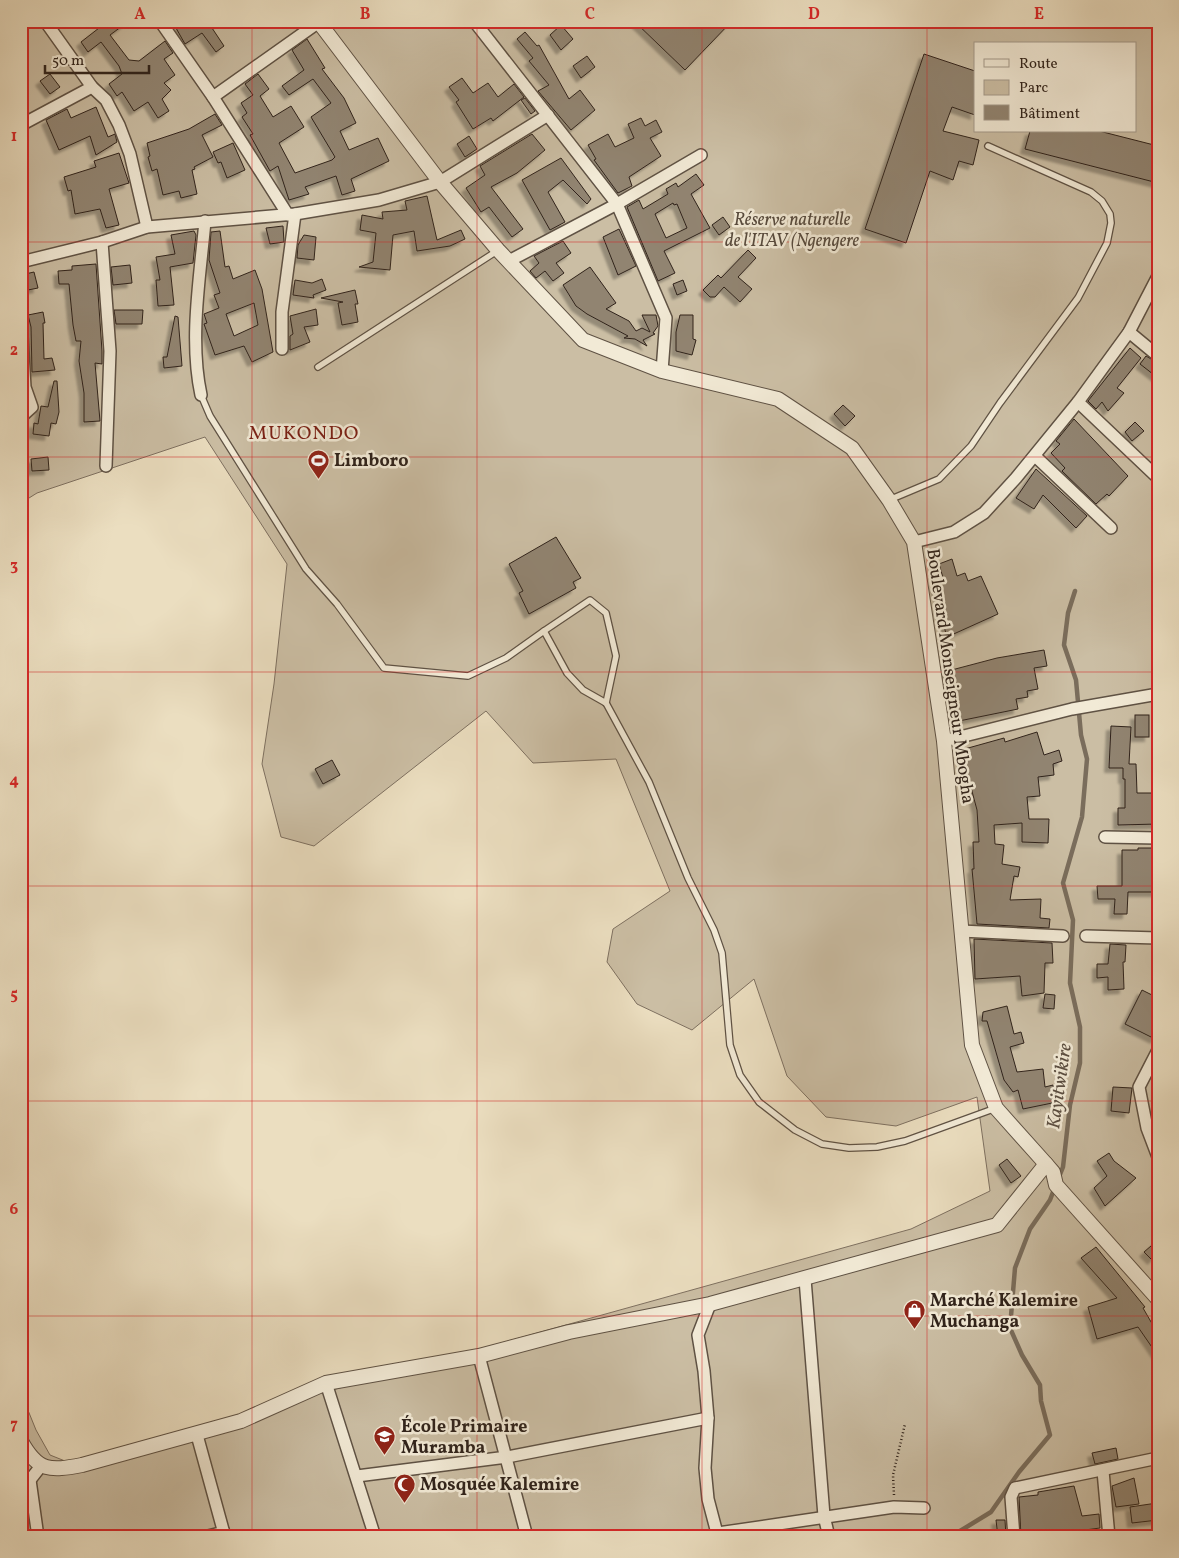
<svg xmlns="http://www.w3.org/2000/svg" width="1179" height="1558" font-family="Vollkorn,serif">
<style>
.green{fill:#cbbea4;stroke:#7e7060;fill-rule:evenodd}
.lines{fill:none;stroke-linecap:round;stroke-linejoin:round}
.stream{stroke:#7a6d5c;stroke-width:4.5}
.building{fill:#918471;stroke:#30231b;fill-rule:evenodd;filter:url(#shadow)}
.service-casing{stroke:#5f5244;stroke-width:8}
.minor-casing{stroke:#5f5244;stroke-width:14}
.tertiary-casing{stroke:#5f5244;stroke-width:16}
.path{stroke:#30231b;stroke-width:2.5;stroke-dasharray:1 2.5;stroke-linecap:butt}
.service{stroke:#f2ead6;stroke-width:5.5}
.minor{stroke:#f2ead6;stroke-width:11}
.tertiary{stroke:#f2ead6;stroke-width:14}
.grid{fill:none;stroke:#d62828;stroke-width:1;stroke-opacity:0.55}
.labels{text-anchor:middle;stroke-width:5;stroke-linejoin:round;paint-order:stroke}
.park-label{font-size:18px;font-style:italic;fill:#574a3d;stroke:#f2ead6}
.poi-label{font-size:18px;font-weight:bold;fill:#30231b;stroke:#f2ead6;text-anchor:start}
.street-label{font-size:18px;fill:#30231b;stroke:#f2ead6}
.water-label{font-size:19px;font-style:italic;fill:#5b4e41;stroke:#f2ead6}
.quarter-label{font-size:20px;letter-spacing:1px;fill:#7a1f14;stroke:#f2ead6}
.neatline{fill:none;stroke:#d62828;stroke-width:2}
.grid-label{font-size:16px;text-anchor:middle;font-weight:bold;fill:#d62828}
</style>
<defs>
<filter id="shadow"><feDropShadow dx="-4.5" dy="4.5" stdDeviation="1" flood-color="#0004"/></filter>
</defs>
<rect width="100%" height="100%" fill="#ebdec0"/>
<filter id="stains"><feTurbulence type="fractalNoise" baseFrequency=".004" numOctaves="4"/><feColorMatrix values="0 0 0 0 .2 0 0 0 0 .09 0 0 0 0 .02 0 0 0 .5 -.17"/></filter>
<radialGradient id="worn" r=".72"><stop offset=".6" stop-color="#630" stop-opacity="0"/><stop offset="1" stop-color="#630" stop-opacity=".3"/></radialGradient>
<path class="green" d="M21 21H1158V1537H21V1393L36 1430 50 1455 70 1463 911 1229 990 1191 977 1097 896 1126 826 1117 787 1076 754 979 692 1030 637 1004 607 962 613 929 670 891 616 759 533 763 486 711 314 846 281 837 262 764 274 684 287 564 205 437 37 493 21 503ZM975 44H1135V131H975Z"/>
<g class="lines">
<g class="stream">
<path d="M1059 1177 1063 1167 1070 1105 1080 1063V1027L1070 983 1073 920 1063 883 1082 817 1087 759 1081 735 1076 680 1064 645 1068 613 1075 591"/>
<path d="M959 1537 960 1531 991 1512 1019 1472 1050 1435 1041 1401 1040 1385 1022 1355 1010 1328 1015 1268 1030 1229 1050 1200 1055 1187"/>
</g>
</g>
<g class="building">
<path d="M108 21H129L110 35 129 60 139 61 165 41 173 53 164 59 175 75 164 83 171 90 162 99 169 111 158 118 148 102 134 111 122 92 117 96 109 84 122 74 119 66 101 42 88 52 81 42Z"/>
<path d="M186 21H221L212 28 224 46 216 52 202 33 185 44 176 28Z"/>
<path d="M634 21H732L685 70Z"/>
<path d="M561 25 573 39 561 50 550 35Z"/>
<path d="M525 32 537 46 539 45 569 99 580 90 595 110 571 130 538 91 549 85 529 61 533 58 517 39Z"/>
<path d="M307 39 325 68 322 69 344 98 356 123 340 131 349 150 378 138 389 161 351 179 355 191 342 195 336 176 305 187 309 194 289 200 278 166 270 171 250 135 253 134 242 117 247 113 241 103 253 95 245 84 258 74 269 89 260 96 273 117 291 106 304 127 279 143 295 173 332 160 335 157 311 117 331 103 313 79 289 95 282 86 304 70 292 50Z"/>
<path d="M924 54 975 71V115L952 107 943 131 979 140 973 165 959 161 953 180 930 171 906 243 865 229Z"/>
<path d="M587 56 595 67 581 78 573 66Z"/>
<path d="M50 74 60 87 50 94 40 81Z"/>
<path d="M462 78 473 93 488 83 498 97 514 84 524 97 493 121 491 118 473 129 456 102 459 100 449 87Z"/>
<path d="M525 98 535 111 531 114 521 100Z"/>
<path d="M96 107 108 137 115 134 117 142 96 155 90 136 59 150 46 120 67 109 71 118Z"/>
<path d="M215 114 222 125 202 135 213 157 194 167 195 169 192 170 197 194 181 198 179 191 163 195 157 169 152 171 148 157 150 156 147 143 189 129Z"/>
<path d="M641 118 645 126 656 120 662 132 650 138 661 156 629 177 632 186 618 193 594 160 596 159 588 145 608 134 615 147 634 138 628 124Z"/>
<path d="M1030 131H1099L1158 146V183L1025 149Z"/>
<path d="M532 134 545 150 517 173 491 187 523 229 512 237 489 207 481 212 466 188 485 175 480 166Z"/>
<path d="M469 136 477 149 465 157 457 144Z"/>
<path d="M233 143 245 170 227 178 221 162 218 163 213 152Z"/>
<path d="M119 153 129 183 109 189 119 225 106 228 100 209 75 214 71 190 68 191 64 177 96 167 94 161Z"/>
<path d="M561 158 591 199 587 204 563 180 548 192 565 222 550 230 522 180Z"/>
<path d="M696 174 704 185 691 194 710 228 664 251 675 273 658 281 627 207 639 200 643 209 668 194 666 189 676 183 678 187ZM673 203 674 205 677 204 687 228 666 238 655 214Z"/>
<path d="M427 196 437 240 461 230 465 239 450 246 417 251 414 231 393 235 390 270 359 267 373 262 376 233 360 230 362 215 383 219 382 212 407 210 405 201Z"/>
<path d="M723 217 730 227 719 235 712 225Z"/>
<path d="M283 226 284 242 270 244 266 228Z"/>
<path d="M619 229 636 266 618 275 603 237Z"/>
<path d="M194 231 196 235 193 263 170 267 174 305 158 306 156 280H160L156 257 175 254 171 235Z"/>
<path d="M220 231 225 267 229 266 233 279 255 270 262 289 273 352 252 362 244 346 215 355 204 324 207 323 204 314 219 308 214 295 220 293 209 260 211 232ZM254 303 258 325 234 336 226 314Z"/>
<path d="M304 235 316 237 314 260 297 258 298 245Z"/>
<path d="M563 241 571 253 556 263 564 273 553 281 545 271 536 278 530 271 539 263 534 256Z"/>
<path d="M748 250 756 258 738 277 752 289 740 302 724 287 715 297H710L703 290 718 275 721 278Z"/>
<path d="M96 264 102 351V364L95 363 100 421 84 422V393L79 361 81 341H76L73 325 69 284H59L58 271 72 270V266Z"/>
<path d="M130 265 132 283 113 285 111 267Z"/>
<path d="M590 267 616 303 606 309 629 321 636 331 642 328 650 332 642 315H656L658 326 653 333 655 334 643 340 647 346 635 339 624 338 628 336 587 314 576 306 563 285Z"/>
<path d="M34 272 38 288 23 291 21 275Z"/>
<path d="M322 279 326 290 313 295 314 298 293 295 295 280 312 283Z"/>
<path d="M683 280 687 291 677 295 673 284Z"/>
<path d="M355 290 358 304H355L358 322 342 325 338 303 343 302 321 298Z"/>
<path d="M316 309 318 325 304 327 310 342 290 350V336L293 334 290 316Z"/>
<path d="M114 310H143L142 324H116Z"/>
<path d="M43 312 45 323H43L44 359 52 358 55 370 32 372 31 327 28 315Z"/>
<path d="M680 315H693V339L696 340 692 355 676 351V332Z"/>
<path d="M175 316 178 317 182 366 164 368 163 357H167Z"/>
<path d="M1130 348 1141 358 1117 388 1124 393 1108 411 1102 402 1096 409 1088 401Z"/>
<path d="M1146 356 1158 363V378L1140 364Z"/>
<path d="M54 381H57L59 412 56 424 51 423 49 436 33 434 34 423 38 424 41 406 48 407Z"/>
<path d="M843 405 855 416 845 426 834 414Z"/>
<path d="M1074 419 1128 476 1109 496 1107 494 1096 504 1062 471 1065 468 1051 453 1060 444 1056 441Z"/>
<path d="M1135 422 1144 431 1132 441 1125 432Z"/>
<path d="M48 457 49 470 32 471 31 459Z"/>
<path d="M1036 469 1087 516 1076 528 1043 495 1034 509 1016 498Z"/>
<path d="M556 537 581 578 573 582 576 588 529 614 519 593 523 591 509 564Z"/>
<path d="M952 559 957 576 965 573 968 581 981 576 998 614 947 637 938 606 942 605 934 585 944 581 939 564Z"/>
<path d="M1044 650 1047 666 1034 668 1038 689 1027 691 1028 697 1016 699 1018 709 954 722 944 672 997 658Z"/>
<rect x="1135" y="715" width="14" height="22"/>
<path d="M1111 726 1131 727 1129 764H1136L1137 793H1158V824L1118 825V808H1125V779H1123V768H1109Z"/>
<path d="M1037 732 1044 755 1059 750 1062 761 1053 764 1054 775 1038 777 1040 796 1027 797 1029 819H1049L1048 843 1022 842V823L994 825 995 844 1004 845 1002 864 1020 867 1018 877 1014 876 1010 900 1041 899 1040 918 1050 919 1049 928 977 924 972 869H974L973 842H979L977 810 961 750 1004 738 1005 742Z"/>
<path d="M332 760 340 775 323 784 315 769Z"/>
<path d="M1138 848H1158V892H1128L1127 914H1114L1115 899H1098L1097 886H1122V850H1138Z"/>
<path d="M974 939 1052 943 1053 963H1045L1044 993 1022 996 1020 976 975 979Z"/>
<path d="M1110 944 1126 945 1125 962H1123L1124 989 1108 990V977L1097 978V964H1108Z"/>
<path d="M1142 990 1158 998V1033L1155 1039 1125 1024Z"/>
<path d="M1045 994 1055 995 1054 1009 1043 1008Z"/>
<path d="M1007 1006 1014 1034 1021 1032 1024 1043 1010 1047 1017 1072 1043 1069 1045 1087 1053 1085 1057 1102 1023 1109 1018 1090 1013 1092 1004 1080 987 1021H982L983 1012Z"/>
<path d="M1113 1087 1132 1088 1129 1113 1111 1111Z"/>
<path d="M1109 1153 1114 1161 1136 1178 1105 1206 1094 1188 1107 1176 1097 1161Z"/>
<path d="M1007 1159 1021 1176 1011 1183 999 1165Z"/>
<path d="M1158 1240V1254L1152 1260 1144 1252Z"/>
<path d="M1096 1247 1145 1307 1143 1308 1158 1334V1356L1138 1327 1097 1339 1088 1307 1117 1298 1081 1258Z"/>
<path d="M1116 1448 1118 1459 1095 1464 1092 1453Z"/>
<path d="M1134 1478 1139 1504 1116 1507 1112 1486Z"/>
<path d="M1074 1486 1082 1516 1099 1514 1100 1528 1085 1530V1537H1048L1047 1535 1021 1537 1019 1497 1038 1495V1492Z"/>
<path d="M1157 1503 1158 1520 1132 1523 1130 1507Z"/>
<path d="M996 1520H1005L1006 1537H998Z"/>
</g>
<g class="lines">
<defs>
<g id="service">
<path d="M318 367 497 251"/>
<path d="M201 395 210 416 306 569 337 604 384 668 468 676 506 658 544 631 567 673 583 690 606 703 649 782 688 878 714 930 722 953 730 1045 740 1075 759 1102 795 1130 822 1144 849 1148 877 1147 905 1141 996 1108"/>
<path d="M889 500 939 479 971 446 1000 403 1078 298 1107 243 1111 223 1110 214 1102 201 1091 192 988 146"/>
<path d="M544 631 590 600 606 613 616 656 606 703"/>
</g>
<g id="minor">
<path d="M45 21 92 87 106 100 119 125 130 154 147 227"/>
<path d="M160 21 213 97 288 215"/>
<path d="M474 21 617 204 666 318 662 371"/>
<path d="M213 97 319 22"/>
<path d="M21 125 92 87"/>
<path d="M102 242 110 351 106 466"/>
<path d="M509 261 617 204 701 155"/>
<path d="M21 262 102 242 147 227 295 214 379 200 440 182 548 115"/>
<path d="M21 320 25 387 32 407 21 417"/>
<path d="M1129 332 1158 356"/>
<path d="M282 349V312L295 214"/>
<path d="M201 395C189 339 200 278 205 221"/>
<path d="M1078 402 1158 478"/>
<path d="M1035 456 1111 528"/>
<path d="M914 542 954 532 984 513 1016 478 1078 402 1129 332 1158 276"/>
<path d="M944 741 1072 709 1158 694"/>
<path d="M1105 837 1158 838"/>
<path d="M961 931 1063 936"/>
<path d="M1086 936 1158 938"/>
<path d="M1158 1050 1139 1087 1147 1128 1158 1157"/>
<path d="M805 1279 824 1516 829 1537"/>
<path d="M710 1304 698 1335 704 1371 708 1418 705 1468 708 1499 718 1537"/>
<path d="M479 1356 527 1537"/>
<path d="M326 1383 375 1537"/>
<path d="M197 1435 225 1537"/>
<path d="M1103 1471 1109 1537"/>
<path d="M357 1476 507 1457 708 1418"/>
<path d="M30 1480 38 1537"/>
<path d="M21 1483 30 1480 41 1466"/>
<path d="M718 1533 894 1507 924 1508"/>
<path d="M204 1537 224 1532"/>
<path d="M1014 1537 1011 1497 1015 1488 1158 1458"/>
</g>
<g id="tertiary">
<path d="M318 21 440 182 498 250 583 340 662 371 778 399 852 448 889 500 914 542 944 741 972 1045 996 1108 1046 1164 1053 1172 1056 1185 1158 1299"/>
<path d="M21 1441C38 1472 50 1471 82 1465L241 1421 326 1383 479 1356 569 1332 710 1304 997 1225 1046 1164"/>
</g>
</defs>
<use href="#service" class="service-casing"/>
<use href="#minor" class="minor-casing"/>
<use href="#tertiary" class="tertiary-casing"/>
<path class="path" d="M894 1495 893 1475 905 1424"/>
<use href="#service" class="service"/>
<use href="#minor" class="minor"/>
<use href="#tertiary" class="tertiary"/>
</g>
<path class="grid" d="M252 21V1537M477 21V1537M702 21V1537M927 21V1537M21 242H1158M21 457H1158M21 672H1158M21 886H1158M21 1101H1158M21 1316H1158"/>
<defs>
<symbol id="stadium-pin" viewBox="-11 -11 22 30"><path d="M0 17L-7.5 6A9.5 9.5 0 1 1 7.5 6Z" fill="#8f2418" stroke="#f2ead6"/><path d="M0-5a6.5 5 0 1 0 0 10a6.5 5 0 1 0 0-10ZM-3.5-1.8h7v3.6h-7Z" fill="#fff"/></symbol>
<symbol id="shop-pin" viewBox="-11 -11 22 30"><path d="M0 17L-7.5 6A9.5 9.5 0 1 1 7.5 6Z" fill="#8f2418" stroke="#f2ead6"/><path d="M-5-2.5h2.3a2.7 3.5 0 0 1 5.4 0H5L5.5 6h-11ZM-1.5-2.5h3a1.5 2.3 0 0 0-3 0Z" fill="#fff"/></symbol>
<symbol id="school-pin" viewBox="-11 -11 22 30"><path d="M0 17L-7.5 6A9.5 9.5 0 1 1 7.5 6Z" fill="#8f2418" stroke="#f2ead6"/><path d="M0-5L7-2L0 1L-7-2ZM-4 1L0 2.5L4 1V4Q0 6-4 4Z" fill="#fff"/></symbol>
<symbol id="mosque-pin" viewBox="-11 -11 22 30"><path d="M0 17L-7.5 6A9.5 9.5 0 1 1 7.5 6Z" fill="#8f2418" stroke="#f2ead6"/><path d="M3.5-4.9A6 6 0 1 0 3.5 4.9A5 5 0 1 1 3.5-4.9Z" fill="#fff"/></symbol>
</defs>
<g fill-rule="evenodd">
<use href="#stadium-pin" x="306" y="448" width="25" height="34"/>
<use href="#shop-pin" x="902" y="1298" width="25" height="34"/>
<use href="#school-pin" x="372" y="1424" width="25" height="34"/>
<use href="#mosque-pin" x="392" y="1472" width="25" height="34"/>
</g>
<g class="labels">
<g class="park-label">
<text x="792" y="225">Réserve naturelle<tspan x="792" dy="21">de l'ITAV (Ngengere</tspan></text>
</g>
<g class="poi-label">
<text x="334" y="466">Limboro</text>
<text x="930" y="1306">Marché Kalemire<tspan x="930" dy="21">Muchanga</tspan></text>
<text x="401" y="1432">École Primaire<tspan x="401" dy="21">Muramba</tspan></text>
<text x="420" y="1490">Mosquée Kalemire</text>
</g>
<g class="street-label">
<text transform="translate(951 676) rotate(82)" y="6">Boulevard Monseigneur Mbogha</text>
</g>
<g class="water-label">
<text transform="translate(1058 1086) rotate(-82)" y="7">Kayitwikire</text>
</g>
<g class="quarter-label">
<text x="304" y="439">MUKONDO</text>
</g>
</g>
<rect width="1179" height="1558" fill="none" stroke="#ebdec0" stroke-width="55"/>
<rect x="974" y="42" width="162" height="90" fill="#f2ead6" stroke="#a49a8b"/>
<rect x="984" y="59" width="25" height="8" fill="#f2ead6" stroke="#a49a8b"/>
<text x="1019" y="68" font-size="15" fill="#30231b">Route</text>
<rect x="984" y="80" width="25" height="15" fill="#cbbea4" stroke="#a49a8b"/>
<text x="1019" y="92" font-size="15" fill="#30231b">Parc</text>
<rect x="984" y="105" width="25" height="15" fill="#918471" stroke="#a49a8b"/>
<text x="1019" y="118" font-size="15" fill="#30231b">Bâtiment</text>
<path d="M45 65v8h104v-8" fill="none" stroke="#30231b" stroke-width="2.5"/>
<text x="52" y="65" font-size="15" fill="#30231b" stroke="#f2ead6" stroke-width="4" paint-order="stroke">50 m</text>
<rect x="28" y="28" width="1124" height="1502" class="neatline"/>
<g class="grid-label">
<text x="140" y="19">A</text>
<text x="365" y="19">B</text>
<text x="590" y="19">C</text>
<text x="814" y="19">D</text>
<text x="1039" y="19">E</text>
<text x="14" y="141">1</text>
<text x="14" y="355">2</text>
<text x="14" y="570">3</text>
<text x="14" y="785">4</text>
<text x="14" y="999">5</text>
<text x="14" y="1214">6</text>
<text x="14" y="1429">7</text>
</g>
<rect width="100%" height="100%" filter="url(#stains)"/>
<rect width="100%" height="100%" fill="url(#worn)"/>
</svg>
